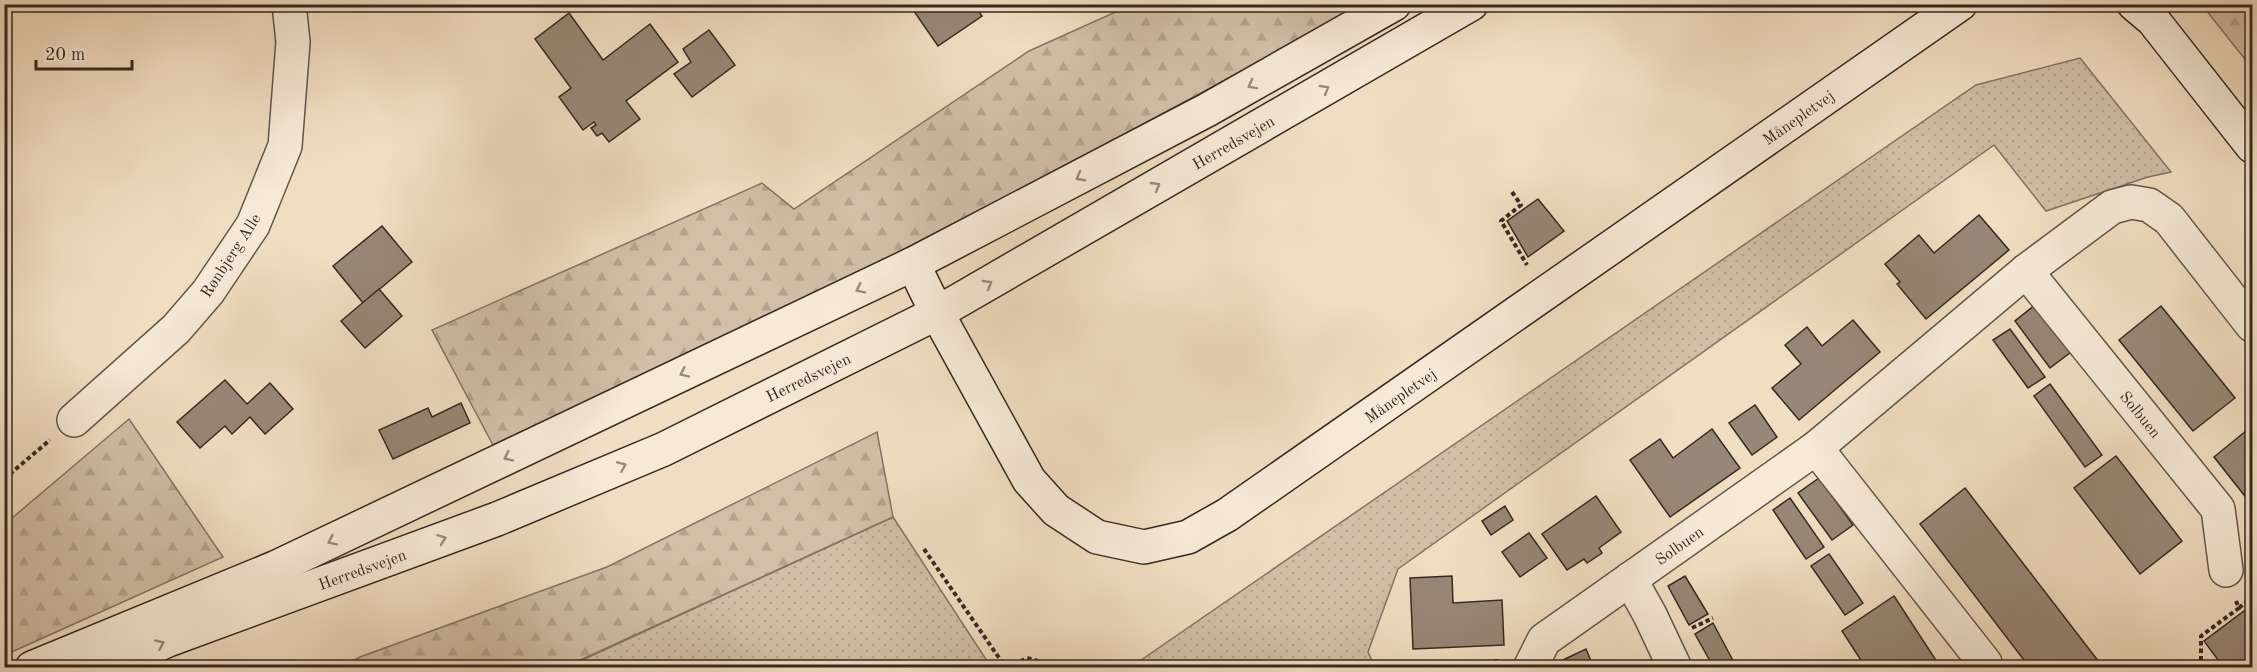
<svg xmlns="http://www.w3.org/2000/svg" width="2257" height="672" font-family="'Old Standard TT',serif">
<style>
.grass{fill:url(#grass-dots);stroke:#837465;stroke-width:1.5}
.forest{fill:url(#forest-firs);stroke:#837465;stroke-width:1.5}
.building{fill:#978776;stroke:#352923;stroke-width:1.5}
.lines{fill:none;stroke-linecap:round;stroke-linejoin:round}
.street-casing{stroke:#64564b;stroke-width:36}
.secondary-casing{stroke:#352923;stroke-width:36}
.path{stroke:#352923;stroke-width:4;stroke-dasharray:4.5 3;stroke-linecap:butt}
.street{stroke:#f6ead7;stroke-width:33}
.secondary{stroke:#f6ead7;stroke-width:33}
.oneway{stroke:#968a7d}
.labels{text-anchor:middle;stroke-width:6;stroke-linejoin:round;paint-order:stroke}
.street-label{font-size:16px;fill:#352923;stroke:#f6ead7}
</style>
<defs>
<pattern id="grass-dots" width="8" height="8" patternUnits="userSpaceOnUse" patternTransform="scale(1.5)"><rect width="8" height="8" fill="#d1bfa7"/><path d="M2 2h.1M6 6h.1" fill="none" stroke="#b4a48f" stroke-width="1.8" stroke-linecap="round"/></pattern>
<pattern id="forest-firs" width="22" height="20" patternUnits="userSpaceOnUse" patternTransform="scale(1.5)"><rect width="22" height="20" fill="#d1bfa7"/><path d="M5 1l3.5 6h-7zM16 11l3.5 6h-7z" fill="#b4a48f"/></pattern>
</defs>
<rect width="100%" height="100%" fill="#f1dec2"/>
<filter id="stains"><feTurbulence type="fractalNoise" baseFrequency=".00333" numOctaves="4"/><feColorMatrix values="0 0 0 0 .2 0 0 0 0 .09 0 0 0 0 .02 0 0 0 .5 -.17"/></filter>
<radialGradient id="worn" r=".72"><stop offset=".6" stop-color="#630" stop-opacity="0"/><stop offset="1" stop-color="#630" stop-opacity=".3"/></radialGradient>
<g class="grass">
<path d="M2080 58 2171 172 2148 177 2046 211 1994 145 1398 569 1368 652 1375 667H1131L1976 85Z"/>
<path d="M893 517 991 667 565 668Z"/>
</g>
<g class="forest">
<path d="M1131 5H1365L1093 151 837 284 493 445 432 330 762 183 794 209 1029 51Z"/>
<path d="M2202 5H2252V68Z"/>
<path d="M129 419 223 557 5 655V524Z"/>
<path d="M877 432 893 517 565 667H341L360 657 607 567Z"/>
</g>
<g class="building">
<path d="M909 4H974L982 16 938 46Z"/>
<path d="M569 13 603 60 650 24 678 62 626 101 640 119 609 142 602 133 597 136 591 128 596 125 594 122 583 130 559 97 571 88 535 39Z"/>
<path d="M709 30 735 65 692 97 674 74 691 62 683 49Z"/>
<path d="M1538 199 1564 231 1528 257 1507 221Z"/>
<path d="M1979 215 2009 250 1926 319 1897 284 1900 282 1885 264 1919 235 1934 253Z"/>
<path d="M382 226 412 262 363 303 333 266Z"/>
<path d="M379 289 402 316 365 348 341 321Z"/>
<path d="M2035 305 2071 352 2050 368 2015 321Z"/>
<path d="M2161 306 2235 398 2193 431 2119 340Z"/>
<path d="M1853 320 1880 352 1799 420 1772 388 1801 364 1785 345 1807 327 1822 346Z"/>
<path d="M2010 329 2045 377 2028 388 1993 340Z"/>
<path d="M225 380 247 404 270 383 293 409 265 434 250 417 232 434 225 426 200 448 177 422Z"/>
<path d="M2050 384 2102 455 2085 467 2034 396Z"/>
<path d="M461 403 470 423 393 459 379 430 428 408 432 417Z"/>
<path d="M1755 405 1777 437 1752 455 1729 423Z"/>
<path d="M2252 426V505L2214 457Z"/>
<path d="M1712 429 1740 468 1670 517 1630 460 1660 439 1673 458Z"/>
<path d="M2116 456 2182 541 2140 574 2074 488Z"/>
<path d="M1819 478 1853 525 1832 540 1798 493Z"/>
<path d="M1965 488 2099 662 2093 668H2030L1920 524Z"/>
<path d="M1596 496 1621 532 1599 548 1602 553 1587 563 1584 559 1567 570 1542 534Z"/>
<path d="M1790 498 1824 547 1806 559 1773 510Z"/>
<path d="M1505 506 1513 520 1491 535 1482 521Z"/>
<path d="M1529 533 1547 558 1520 577 1502 552Z"/>
<path d="M1829 554 1863 603 1845 615 1811 566Z"/>
<path d="M1452 576 1453 603 1502 600 1504 645 1413 649 1410 578Z"/>
<path d="M1685 576 1708 614 1689 625 1668 586Z"/>
<path d="M1894 596 1941 668H1866L1842 631Z"/>
<path d="M2252 605V668H2224L2204 641Z"/>
<path d="M1713 623 1737 668H1714L1695 634Z"/>
<path d="M1586 649 1594 668H1566L1563 660Z"/>
</g>
<g class="lines">
<defs>
<g id="street">
<path d="M2026 271 2218 509 2226 570"/>
<path d="M74 420 176 329 208 292 253 225 285 146 293 42 289 4"/>
<path d="M1816 448 1985 663 1984 668"/>
<path d="M1630 579 1650 615 1675 668"/>
<path d="M1530 668 1544 640 1816 448 2026 271 2112 207 2131 202 2149 205 2169 219 2252 325"/>
</g>
<g id="secondary">
<path d="M2134 4 2153 20 2252 146"/>
<path d="M913 264 937 313 1029 480 1056 510 1097 537 1144 547 1188 537 1227 515 1960 4"/>
<path d="M32 668 277 567 913 264 1207 110 1394 4"/>
<path d="M107 668 168 640 497 519 664 449 937 313 1471 4"/>
</g>
</defs>
<use href="#street" class="street-casing"/>
<use href="#secondary" class="secondary-casing"/>
<g class="path">
<path d="M1512 192 1521 205 1501 221 1527 265"/>
<path d="M4 479 50 440"/>
<path d="M924 549 1006 668"/>
<path d="M2239 608 2252 597"/>
<path d="M1692 628 1713 618"/>
<path d="M1007 668 1027 658 1063 668"/>
<path d="M1389 668 1499 661"/>
<path d="M2201 668V636L2239 608 2236 601"/>
</g>
<use href="#street" class="street"/>
<use href="#secondary" class="secondary"/>
</g>
<defs><path id="oneway-chevron" d="M-2-3.5L2.5 0L-2 3.5" fill="none" stroke-width="1.6" stroke-linecap="round" stroke-linejoin="round" transform="scale(1.5)"/></defs>
<g class="oneway">
<use href="#oneway-chevron" transform="translate(1252 85) rotate(151)"/>
<use href="#oneway-chevron" transform="translate(1325 89) rotate(-30)"/>
<use href="#oneway-chevron" transform="translate(1080 177) rotate(152)"/>
<use href="#oneway-chevron" transform="translate(1156 186) rotate(-30)"/>
<use href="#oneway-chevron" transform="translate(988 284) rotate(-30)"/>
<use href="#oneway-chevron" transform="translate(860 289) rotate(154)"/>
<use href="#oneway-chevron" transform="translate(684 373) rotate(154)"/>
<use href="#oneway-chevron" transform="translate(508 457) rotate(154)"/>
<use href="#oneway-chevron" transform="translate(622 466) rotate(-23)"/>
<use href="#oneway-chevron" transform="translate(442 539) rotate(-20)"/>
<use href="#oneway-chevron" transform="translate(332 541) rotate(154)"/>
<use href="#oneway-chevron" transform="translate(160 644) rotate(-24)"/>
</g>
<g class="labels">
<g class="street-label">
<text transform="translate(1798 117) rotate(-35)" y="6">Månepletvej</text>
<text transform="translate(1233 142) rotate(-30)" y="6">Herredsvejen</text>
<text transform="translate(230 255) rotate(-57)" y="6">Rønbjerg Alle</text>
<text transform="translate(808 377) rotate(-26)" y="6">Herredsvejen</text>
<text transform="translate(1400 395) rotate(-35)" y="6">Månepletvej</text>
<text transform="translate(2141 414) rotate(51)" y="6">Solbuen</text>
<text transform="translate(1679 545) rotate(-35)" y="6">Solbuen</text>
<text transform="translate(362 569) rotate(-20)" y="6">Herredsvejen</text>
</g>
</g>
<rect width="2257" height="672" fill="none" stroke="#f1dec2" stroke-width="24"/>
<rect x="6" y="6" width="2245" height="660" fill="none" stroke="#352923" stroke-width="3"/>
<rect x="12" y="12" width="2233" height="648" fill="none" stroke="#352923" stroke-width="1.5"/>
<path d="M36 60v9h96v-9" fill="none" stroke="#352923" stroke-width="3"/>
<text x="45" y="60" font-size="18" fill="#352923" stroke="#f6ead7" stroke-width="4.5" paint-order="stroke">20 m</text>
<rect width="100%" height="100%" filter="url(#stains)"/>
<rect width="100%" height="100%" fill="url(#worn)"/>
</svg>
